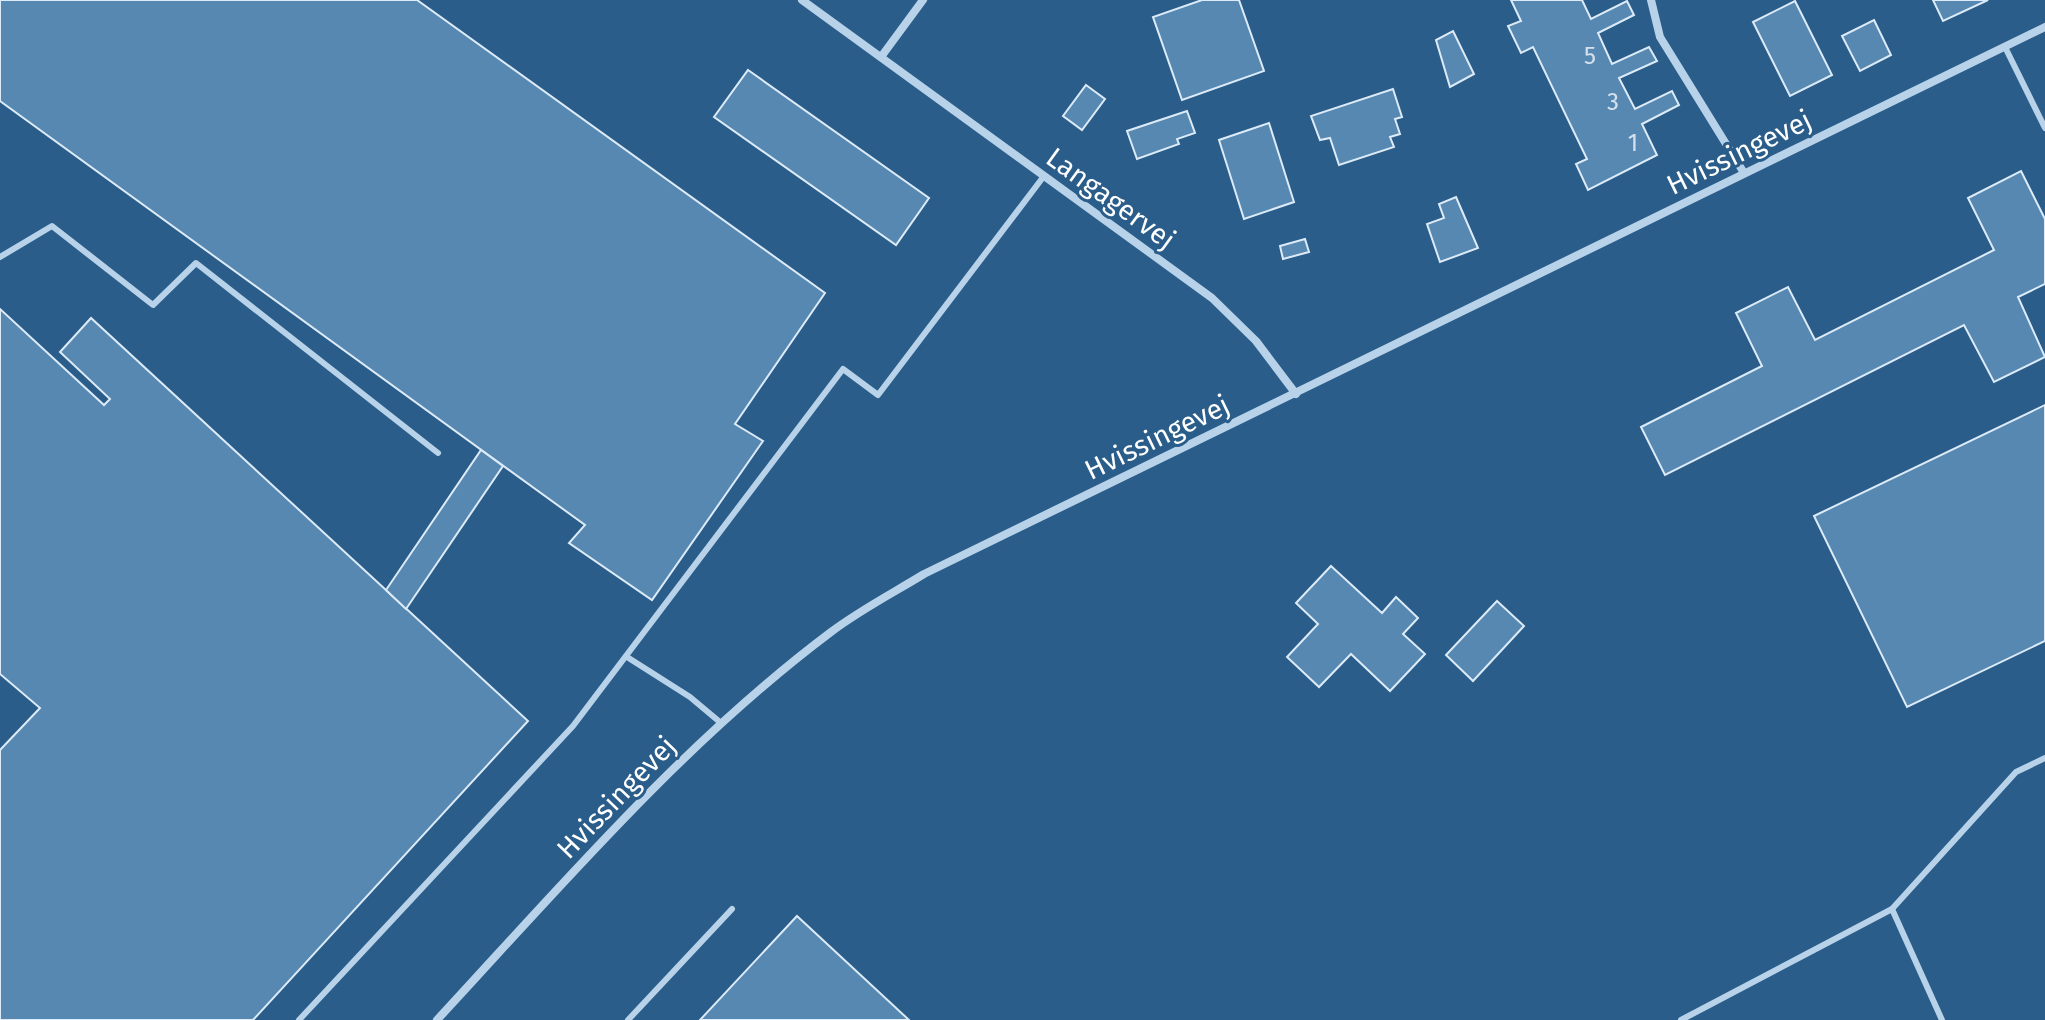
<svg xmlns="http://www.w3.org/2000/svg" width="2045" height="1020" font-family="'Fira Sans',sans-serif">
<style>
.building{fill:#5688b2;stroke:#dcebf7;stroke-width:2}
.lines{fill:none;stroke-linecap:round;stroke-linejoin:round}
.lane{stroke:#b8d3e9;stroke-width:6}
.street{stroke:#b8d3e9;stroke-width:8}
.labels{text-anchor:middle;stroke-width:6;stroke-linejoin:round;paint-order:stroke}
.number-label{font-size:24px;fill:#d5e1ec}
.street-label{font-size:28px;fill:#fff;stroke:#2a5d8a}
</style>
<rect width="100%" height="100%" fill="#2a5d8a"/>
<g class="building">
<path d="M0 0H417L825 293 735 424 763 441 652 600 569 543 585 525 0 101Z"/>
<path d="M1202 0H1239L1264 71 1182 100 1153 17Z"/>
<path d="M1511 0H1582L1591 19 1627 1 1634 15 1598 33 1612 64 1649 47 1657 61 1619 78 1635 109 1672 91 1679 105 1642 124 1657 155 1588 190 1576 164 1587 159 1533 47 1521 53 1508 26 1521 21Z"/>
<path d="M1933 0H1988L1943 21Z"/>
<path d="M1795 1 1832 75 1790 96 1753 22Z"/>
<path d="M1874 20 1891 55 1860 71 1842 36Z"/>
<path d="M1453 31 1474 74 1450 87 1436 40Z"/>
<path d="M748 70 929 198 896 245 714 117Z"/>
<path d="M1086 85 1105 99 1082 130 1063 116Z"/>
<path d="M1393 89 1402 117 1395 119 1400 134 1390 137 1394 147 1339 165 1330 138 1320 140 1311 116Z"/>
<path d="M1187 111 1195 133 1177 139 1179 144 1137 159 1127 131Z"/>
<path d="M1269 123 1294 202 1244 219 1219 140Z"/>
<path d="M2021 171 2045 219V284L2018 297 2045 357 1994 382 1964 325 1665 475 1641 427 1762 366 1736 313 1788 287 1815 340 1994 250 1968 198Z"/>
<path d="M1456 197 1478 248 1440 262 1427 224 1444 218 1439 204Z"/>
<path d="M1305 239 1309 252 1283 259 1280 246Z"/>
<path d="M0 309 104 405 110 399 60 352 91 318 528 721 253 1020H0V750L40 708 0 674Z"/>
<path d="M2045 405V641L1907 707 1814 516Z"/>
<path d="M481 450 503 466 406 609 386 590Z"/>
<path d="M1331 566 1382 613 1396 597 1418 618 1403 634 1425 654 1390 691 1351 654 1319 687 1287 657 1318 624 1296 603Z"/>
<path d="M1497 601 1524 626 1473 681 1446 655Z"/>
<path d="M797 916 909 1020H700Z"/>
</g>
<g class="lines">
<g class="lane">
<path d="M2005 47 2045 128"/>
<path d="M0 257 52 226 153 305 196 263 438 453"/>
<path d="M627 657 690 697 721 723"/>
<path d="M1892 909 1942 1020"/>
<path d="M299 1020 573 726 843 369 878 395 1044 176"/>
<path d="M628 1020 732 909"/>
<path d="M1681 1020 1892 909 2016 772 2045 758"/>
</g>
<g class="street">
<path d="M802 0 1212 298 1256 341 1296 394"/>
<path d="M1651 0 1660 37 1744 173"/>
<path d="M881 57 923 0"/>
<path d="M437 1020C562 885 683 743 831 632 860 610 893 593 924 574L2045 27"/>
</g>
</g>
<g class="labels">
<g class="number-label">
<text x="1590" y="64">5</text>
<text x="1613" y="110">3</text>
<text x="1633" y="151">1</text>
</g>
<g class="street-label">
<text transform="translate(1739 152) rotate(-26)" y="10">Hvissingevej</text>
<text transform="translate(1111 198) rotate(36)" y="10">Langagervej</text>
<text transform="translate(1157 437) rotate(-26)" y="10">Hvissingevej</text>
<text transform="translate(616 797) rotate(-46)" y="10">Hvissingevej</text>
</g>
</g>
</svg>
